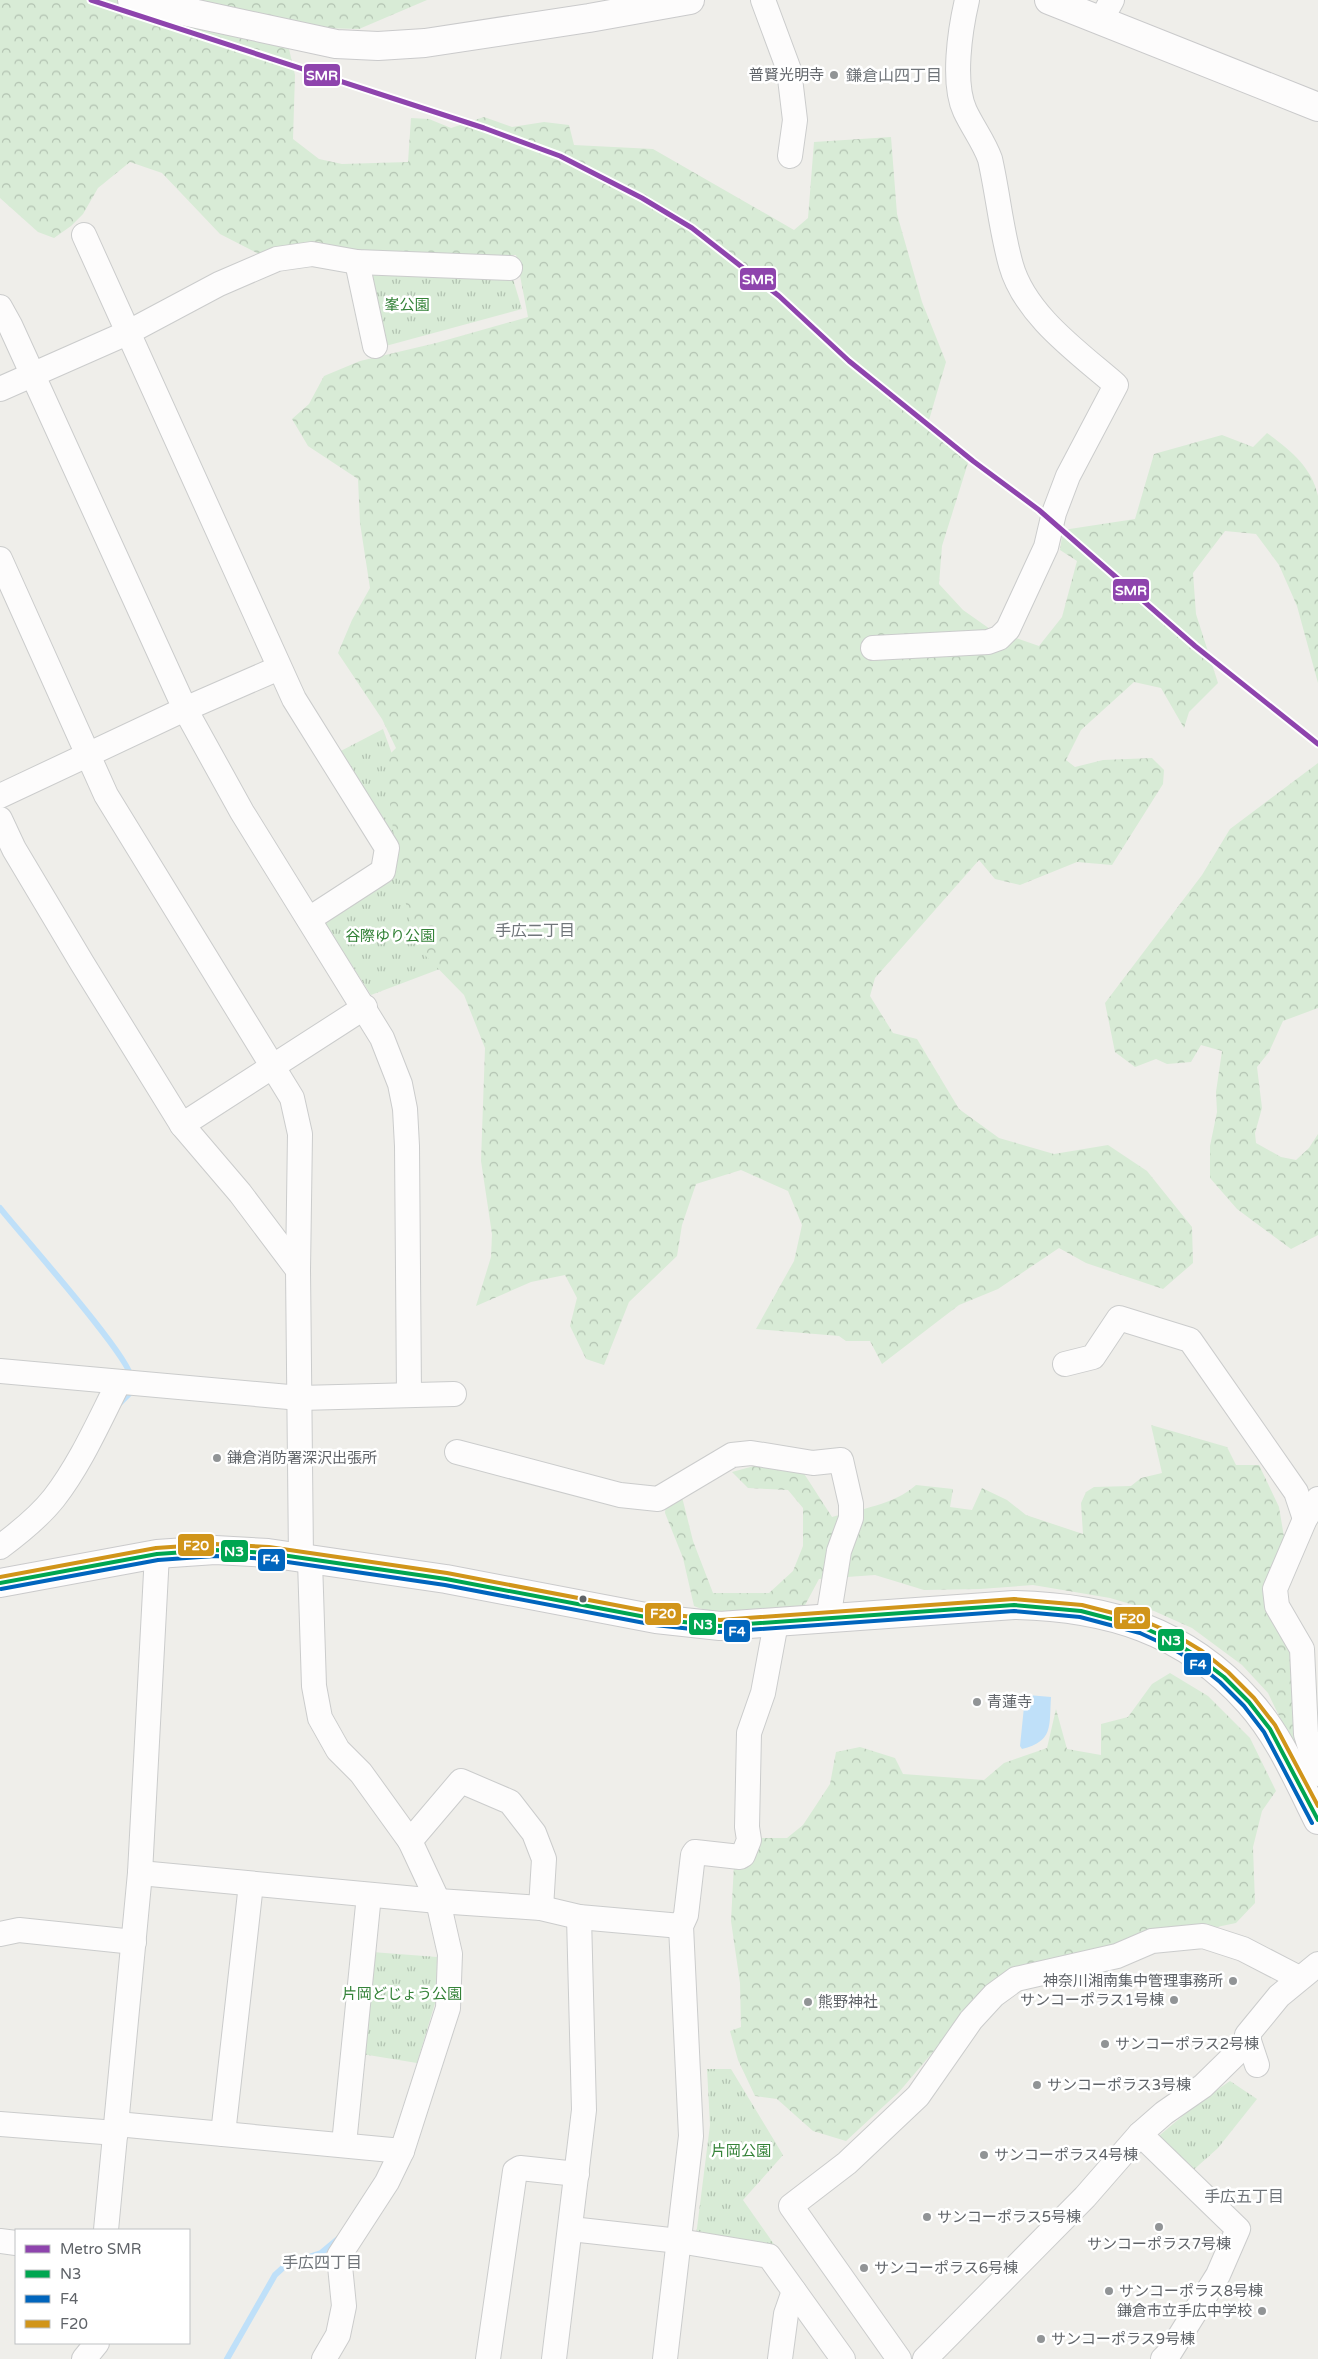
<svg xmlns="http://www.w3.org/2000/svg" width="1318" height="2359" font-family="'Varela Round','Noto Sans JP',sans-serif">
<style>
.grass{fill:url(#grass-tufts)}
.forest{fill:url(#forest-crowns)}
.water{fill:#bfe0f9}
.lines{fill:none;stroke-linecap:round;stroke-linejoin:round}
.stream{stroke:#bfe0f9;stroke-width:6}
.street-casing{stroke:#cbcccc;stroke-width:26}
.secondary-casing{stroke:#cacacb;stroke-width:30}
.street{stroke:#fdfcfc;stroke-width:24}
.secondary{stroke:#fdfcfc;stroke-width:28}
.bus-1-casing{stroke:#fff;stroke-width:8}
.bus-2-casing{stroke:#fff;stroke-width:8}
.bus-3-casing{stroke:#fff;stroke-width:8}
.bus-1{stroke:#00a651;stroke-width:4}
.bus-2{stroke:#0065bd;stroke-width:4}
.bus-3{stroke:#d1951a;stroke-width:4}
.metro-1-casing{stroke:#fff;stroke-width:9}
.metro-1{stroke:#8e44ad;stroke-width:5}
.poi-dot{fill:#919496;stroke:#fff;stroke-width:2}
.bus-dot{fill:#5f6368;stroke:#fff;stroke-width:2}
.labels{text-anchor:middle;stroke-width:5;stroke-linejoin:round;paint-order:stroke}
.poi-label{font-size:15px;fill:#5f6368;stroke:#fff;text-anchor:start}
.park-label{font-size:15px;fill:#348238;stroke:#fff}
.neighbourhood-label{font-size:16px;fill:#70757a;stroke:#fff}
.line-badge{stroke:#fff;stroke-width:2}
.badge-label{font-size:14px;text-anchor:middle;font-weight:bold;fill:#fff}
</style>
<defs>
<pattern id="grass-tufts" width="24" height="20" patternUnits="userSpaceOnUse" patternTransform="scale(1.25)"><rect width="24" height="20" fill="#d8ebd6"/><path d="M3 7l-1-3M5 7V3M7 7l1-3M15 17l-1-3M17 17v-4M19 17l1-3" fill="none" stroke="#b2c2b1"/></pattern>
<pattern id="forest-crowns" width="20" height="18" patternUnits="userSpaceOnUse" patternTransform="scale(1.25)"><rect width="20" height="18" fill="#d8ebd6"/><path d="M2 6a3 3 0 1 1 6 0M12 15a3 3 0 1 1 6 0" fill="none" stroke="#b2c2b1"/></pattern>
</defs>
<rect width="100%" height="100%" fill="#efeeea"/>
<g class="grass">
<path d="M370 268 493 273 513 279 522 309 382 347Z"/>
<path d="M383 729 422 837 445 967 371 995 322 919 390 876 335 754Z"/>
<path d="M372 1952 437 1957 436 2000 417 2063 362 2054Z"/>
<path d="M707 2069H731L783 2155 743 2200 776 2247 696 2236 710 2125Z"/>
<path d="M1230 2081 1257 2099 1218 2148 1190 2173 1154 2140 1198 2103Z"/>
</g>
<g class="forest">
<path d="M0 0H427L359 29 284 27 295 75 293 139 319 159 342 164 408 162 411 118 429 119 451 128 484 117 512 127 544 122 569 125 574 145 653 149 794 230 808 218 814 142 891 137 897 214 922 302 946 362 929 420 968 463 942 546 939 584 963 610 990 629 1039 646 1062 617 1077 561 1060 550 1063 530 1135 519 1154 454 1222 435 1253 447 1267 433C1290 450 1312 467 1318 496V683L1297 606 1279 565 1256 534 1225 531 1193 573 1196 614 1218 683 1189 712 1184 728 1161 688 1134 682 1081 730 1066 760 1075 767 1103 760 1152 758 1164 770 1163 784 1112 865 1077 862 1020 885 995 879 979 860 875 978 870 996 893 1033 917 1039 959 1109 999 1138 1054 1154 1108 1145 1147 1171 1192 1227 1193 1263 1163 1289 1086 1263 1059 1248 998 1289 959 1305 882 1364 870 1341H846L839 1336 756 1329 794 1261 802 1225 788 1191 741 1170 696 1184 682 1225 677 1256 629 1302 604 1365 586 1359 570 1326 577 1298 565 1275 531 1282 476 1306 491 1257 492 1234 481 1161 485 1048 464 995 417 947 398 873 385 759 396 748 382 719 338 653 352 620 370 588 360 523 358 479 308 446 292 419 309 404 324 376 360 361 436 343 528 317 516 255 426 258 261 255 220 234 162 173 130 162 98 188 83 214 71 226 54 238 38 232 0 198Z"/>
<path d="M1318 763V1008L1283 1021 1269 1052 1257 1067 1262 1108 1255 1133 1256 1143 1281 1157 1296 1160 1309 1148 1318 1134V1235L1291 1249 1237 1209 1210 1178V1146L1217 1112 1216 1092 1222 1051 1201 1045 1191 1062 1167 1064 1156 1059 1135 1067 1115 1052 1105 1003 1202 875 1230 829Z"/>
<path d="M1151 1425 1227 1447 1236 1465H1259L1279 1507 1286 1549 1274 1583 1297 1651 1306 1754 1295 1749 1268 1693 1242 1665 1192 1628 1154 1611 1110 1598 1033 1585 980 1589 924 1590 875 1575 819 1579 804 1607C775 1608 719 1618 694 1606L683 1558 665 1513 666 1502 681 1493 693 1541 713 1593H769L793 1571 803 1546V1508L788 1490 748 1488 732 1472 754 1466 803 1472 832 1517C860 1509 894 1505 916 1485L953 1489 950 1507 972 1510 982 1488 1007 1500 1026 1515 1083 1534 1081 1503 1086 1492 1094 1487 1131 1486 1141 1478 1162 1473Z"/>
<path d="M1170 1673 1208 1696 1250 1738 1276 1791 1262 1811 1253 1847 1255 1903 1236 1923 1053 1961 961 2019 899 2092 846 2141 813 2131 777 2099 755 2096 738 2060 730 2031 741 2027 740 1983 731 1921 734 1864 760 1838H787L803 1825 830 1784 836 1752 860 1747 895 1758 903 1774 984 1780 1004 1763 1047 1748 1056 1709 1067 1749 1101 1755V1724L1128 1717 1152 1684Z"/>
</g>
<path class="water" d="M1028 1695 1051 1697C1049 1726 1054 1741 1022 1749L1020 1746 1025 1697Z"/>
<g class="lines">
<g class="stream">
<path d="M0 1208C19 1232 132 1359 131 1378"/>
<path d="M118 1405 131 1392V1388"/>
<path d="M227 2359 275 2275 287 2264 321 2253 339 2238"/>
</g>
<defs>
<g id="street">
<path d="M763 0 789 70 795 120 790 156"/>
<path d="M1101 20 1112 0"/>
<path d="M84 235 294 699 387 848 383 871 309 919"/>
<path d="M357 262 375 346"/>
<path d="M0 307 10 325 185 709 242 812 382 1038 400 1084 405 1109 407 1146 409 1395"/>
<path d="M0 389 127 333 219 284 277 259 312 254 357 262 510 268"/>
<path d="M0 559 106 795 292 1098 300 1134 298 1270"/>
<path d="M873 648 988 642 999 638 1008 629 1046 547 1054 513 1068 476 1116 385C1078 352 1025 315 1011 265 1001 230 998 194 990 159 984 142 973 128 965 111 952 83 960 30 967 0"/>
<path d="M0 796 185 709 279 668"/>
<path d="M0 819 14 849 82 963 182 1125 240 1193 298 1270 301 1559"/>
<path d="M182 1125 365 1007"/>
<path d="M1065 1364 1093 1357 1119 1318 1190 1340 1296 1492 1305 1519"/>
<path d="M0 1371 300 1398 454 1394"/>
<path d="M457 1452 620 1495 658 1499 732 1455 751 1453 813 1463 841 1460 851 1504V1518L839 1551 828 1619"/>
<path d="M1318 1499 1305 1519 1275 1589 1277 1606 1302 1649 1306 1734 1318 1774"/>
<path d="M0 1547C19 1533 39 1517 54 1498 81 1463 99 1421 119 1382"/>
<path d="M310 1561 314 1686 320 1718 338 1750 361 1773 410 1841 438 1901 450 1954 448 2008 402 2151 387 2182 339 2256 344 2306 338 2335 324 2359"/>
<path d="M410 1841 461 1781 510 1802 534 1833 544 1859 541 1908"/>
<path d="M743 1855 749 1840 747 1827 749 1733 763 1693 776 1623"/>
<path d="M140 1873 438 1901 541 1908 579 1917 681 1926"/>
<path d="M0 1934 19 1930 134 1942"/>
<path d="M1257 2065 1247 2035 1279 1996 1318 1964"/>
<path d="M0 2124 116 2133"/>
<path d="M117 2124 402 2151"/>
<path d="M223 2134 251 1884"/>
<path d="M1140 2134 1238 2229 1218 2275 1170 2352 1163 2359"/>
<path d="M344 2144 369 1895"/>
<path d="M571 2229 679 2241 769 2256 843 2359"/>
<path d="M106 2230 140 1873 157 1554"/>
<path d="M0 2241 16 2243"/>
<path d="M84 2359 97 2343"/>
<path d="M488 2359 515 2171 520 2168 577 2174"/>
<path d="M554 2359 584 2110 579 1917"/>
<path d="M665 2359 691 2136 681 1926 686 1915 693 1855 695 1852 740 1857"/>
<path d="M780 2359 786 2314 794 2291"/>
<path d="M899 2359 791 2206 847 2163 918 2096 971 2020 994 1995 1016 1979 1117 1956 1152 1941 1203 1936 1243 1949 1299 1978"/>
<path d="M925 2359 1085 2197 1140 2134 1164 2113 1203 2086 1249 2041"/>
</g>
<g id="secondary">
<path d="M132 0 336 44 378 46 425 43 589 18 690 0"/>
<path d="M1049 0 1318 107"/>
<path d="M0 1583 157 1554 215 1550 268 1553 446 1579 656 1619 720 1626 1014 1605C1107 1607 1185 1630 1249 1702 1279 1735 1298 1780 1318 1820"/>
</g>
</defs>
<use href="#street" class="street-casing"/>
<use href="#secondary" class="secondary-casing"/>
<use href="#street" class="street"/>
<use href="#secondary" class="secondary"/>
<defs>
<path id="bus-1" d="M0 1583 157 1554 215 1550 268 1553 446 1579 656 1619 720 1626 1014 1605 1081 1611 1142 1627 1171 1640 1198 1657 1224 1677 1249 1702 1270 1729 1318 1820"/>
<path id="bus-2" d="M1 1589 158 1560 215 1556 267 1559 445 1585 655 1625 719 1632 1014 1611 1080 1617 1140 1633 1168 1646 1195 1662 1220 1682 1244 1706 1264 1732 1312 1823"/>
<path id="bus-3" d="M0 1577 156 1548 215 1544 269 1547 447 1573 657 1613 720 1620 1014 1599 1082 1605 1144 1621 1174 1634 1202 1651 1228 1672 1254 1698 1275 1725 1318 1806"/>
</defs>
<use href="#bus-1" class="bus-1-casing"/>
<use href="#bus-2" class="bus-2-casing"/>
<use href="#bus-3" class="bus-3-casing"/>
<use href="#bus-1" class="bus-1"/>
<use href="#bus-2" class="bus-2"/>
<use href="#bus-3" class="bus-3"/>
<defs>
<path id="metro-1" d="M91 0 484 128 560 156 642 198 692 228 779 296 849 361 973 461 1039 510 1195 646 1318 744"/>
</defs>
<use href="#metro-1" class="metro-1-casing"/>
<use href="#metro-1" class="metro-1"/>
</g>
<g class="poi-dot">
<circle cx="834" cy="75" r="5"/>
<circle cx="217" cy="1458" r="5"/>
<circle cx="977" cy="1702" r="5"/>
<circle cx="1233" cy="1981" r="5"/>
<circle cx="1174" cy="2000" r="5"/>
<circle cx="808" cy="2002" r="5"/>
<circle cx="1105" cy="2044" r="5"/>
<circle cx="1037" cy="2085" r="5"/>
<circle cx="984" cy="2155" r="5"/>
<circle cx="927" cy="2217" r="5"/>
<circle cx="1159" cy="2227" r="5"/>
<circle cx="864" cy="2268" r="5"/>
<circle cx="1109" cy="2291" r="5"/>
<circle cx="1262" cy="2311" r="5"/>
<circle cx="1041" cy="2339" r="5"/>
</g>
<circle class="bus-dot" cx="583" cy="1599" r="4.5"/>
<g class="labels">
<g class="poi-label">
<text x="824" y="80" text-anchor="end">普賢光明寺</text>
<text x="227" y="1463">鎌倉消防署深沢出張所</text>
<text x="987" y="1707">青蓮寺</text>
<text x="1223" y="1986" text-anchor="end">神奈川湘南集中管理事務所</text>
<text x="1164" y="2005" text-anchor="end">サンコーポラス1号棟</text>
<text x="818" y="2007">熊野神社</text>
<text x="1115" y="2049">サンコーポラス2号棟</text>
<text x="1047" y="2090">サンコーポラス3号棟</text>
<text x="994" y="2160">サンコーポラス4号棟</text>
<text x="937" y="2222">サンコーポラス5号棟</text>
<text x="1159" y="2249" text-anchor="middle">サンコーポラス7号棟</text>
<text x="874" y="2273">サンコーポラス6号棟</text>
<text x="1119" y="2296">サンコーポラス8号棟</text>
<text x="1252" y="2316" text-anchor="end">鎌倉市立手広中学校</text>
<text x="1051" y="2344">サンコーポラス9号棟</text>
</g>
<g class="park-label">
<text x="407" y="310">峯公園</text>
<text x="390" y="941">谷際ゆり公園</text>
<text x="402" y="1999">片岡どじょう公園</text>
<text x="741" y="2156">片岡公園</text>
</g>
<g class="neighbourhood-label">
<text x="894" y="81">鎌倉山四丁目</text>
<text x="535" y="936">手広二丁目</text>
<text x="1244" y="2202">手広五丁目</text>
<text x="322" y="2268">手広四丁目</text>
</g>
</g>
<g class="line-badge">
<rect x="303" y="63" width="38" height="24" rx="5" fill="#8e44ad"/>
<rect x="739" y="267" width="38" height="24" rx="5" fill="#8e44ad"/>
<rect x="1112" y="578" width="38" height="24" rx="5" fill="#8e44ad"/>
<rect x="177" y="1533" width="38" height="24" rx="5" fill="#d1951a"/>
<rect x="220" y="1539" width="29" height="24" rx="5" fill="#00a651"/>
<rect x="257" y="1548" width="29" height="24" rx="5" fill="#0065bd"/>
<rect x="644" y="1602" width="38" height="24" rx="5" fill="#d1951a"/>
<rect x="1113" y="1606" width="38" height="24" rx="5" fill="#d1951a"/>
<rect x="688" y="1612" width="29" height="24" rx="5" fill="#00a651"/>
<rect x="723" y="1619" width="28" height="24" rx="5" fill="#0065bd"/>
<rect x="1157" y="1628" width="28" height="24" rx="5" fill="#00a651"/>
<rect x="1183" y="1652" width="29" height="24" rx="5" fill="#0065bd"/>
</g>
<g class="badge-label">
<text x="322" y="80">SMR</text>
<text x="758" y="284">SMR</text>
<text x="1131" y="595">SMR</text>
<text x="196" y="1550">F20</text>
<text x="234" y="1556">N3</text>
<text x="271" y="1564">F4</text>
<text x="663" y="1618">F20</text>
<text x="1132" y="1623">F20</text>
<text x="703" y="1629">N3</text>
<text x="737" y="1636">F4</text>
<text x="1171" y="1645">N3</text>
<text x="1198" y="1669">F4</text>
</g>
<rect x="15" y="2229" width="175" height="115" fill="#ffffff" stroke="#bfc1c3"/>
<rect x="25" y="2245" width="25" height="8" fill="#8e44ad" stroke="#bfc1c3"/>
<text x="60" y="2254" font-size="15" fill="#5f6368">Metro SMR</text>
<rect x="25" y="2270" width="25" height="8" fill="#00a651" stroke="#bfc1c3"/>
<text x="60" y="2279" font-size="15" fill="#5f6368">N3</text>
<rect x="25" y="2295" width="25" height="8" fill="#0065bd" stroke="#bfc1c3"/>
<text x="60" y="2304" font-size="15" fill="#5f6368">F4</text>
<rect x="25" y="2320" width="25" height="8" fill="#d1951a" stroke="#bfc1c3"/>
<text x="60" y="2329" font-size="15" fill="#5f6368">F20</text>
</svg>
